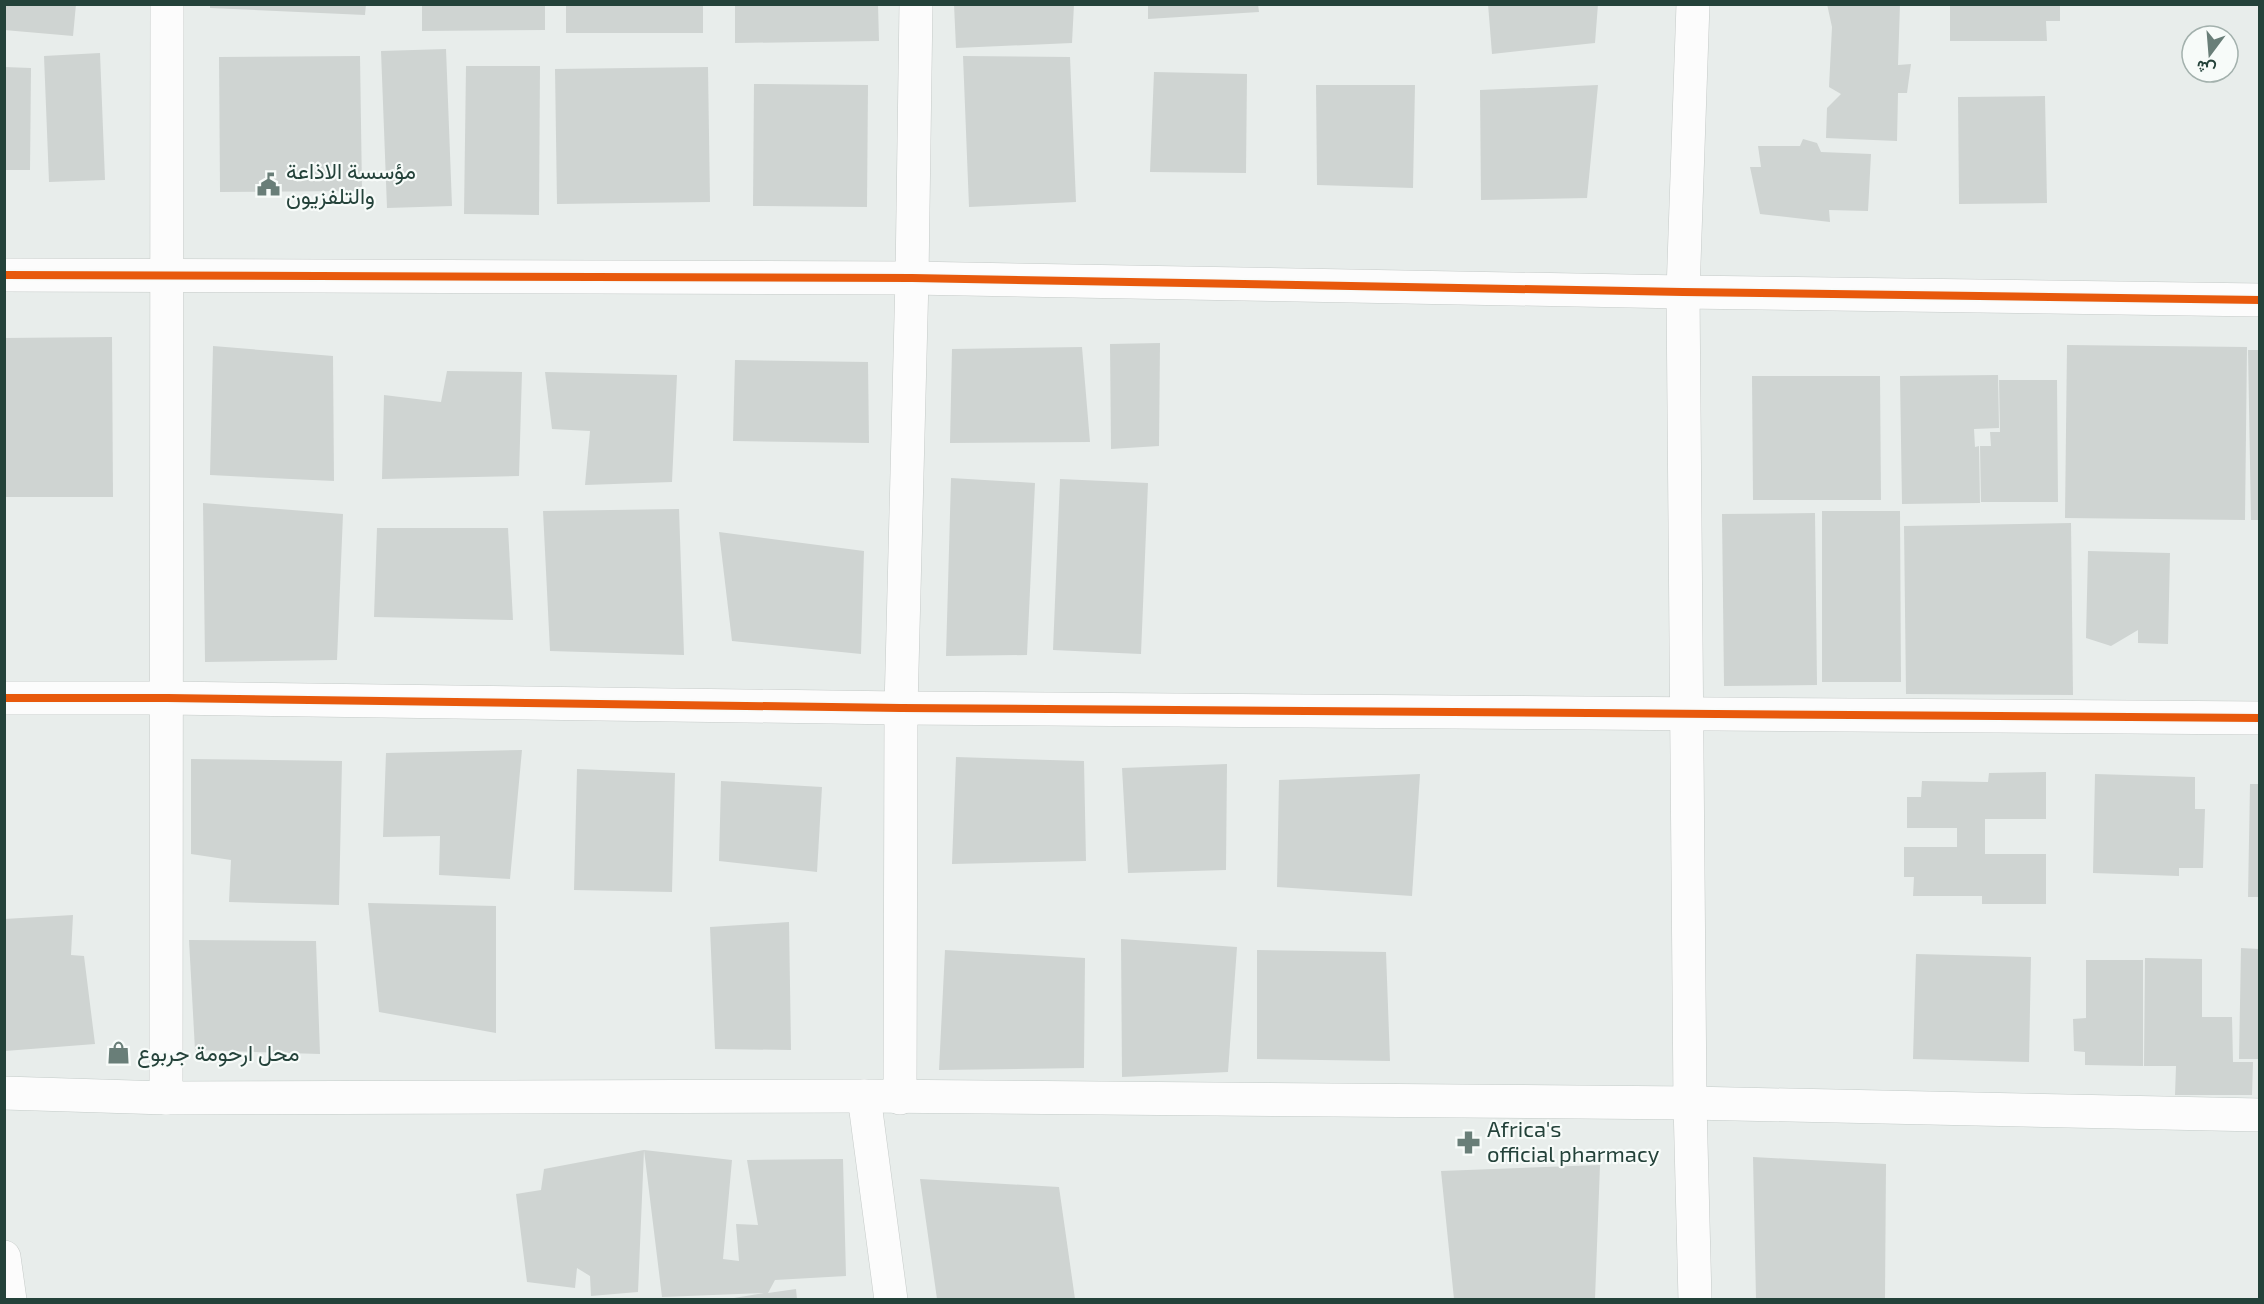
<svg xmlns="http://www.w3.org/2000/svg" width="2264" height="1304" font-family="'Exo 2',Vazirmatn,sans-serif">
<style>
.building{fill:#cfd4d2}
.lines{fill:none;stroke-linecap:round;stroke-linejoin:round}
.street-casing{stroke:#c5cac8;stroke-width:34}
.secondary-casing{stroke:#c3cbc8;stroke-width:34}
.street{stroke:#fcfcfc;stroke-width:33}
.secondary{stroke:#fcfcfc;stroke-width:33}
.cycleway-casing{stroke:#f7fbf9;stroke-width:11}
.cycleway{stroke:#e8590c;stroke-width:8}
.labels{text-anchor:middle;stroke-width:4.5;stroke-linejoin:round;paint-order:stroke}
.poi-label{font-size:22px;fill:#24423a;stroke:#f7fbf9;text-anchor:start}
</style>
<rect width="100%" height="100%" fill="#e8edeb"/>
<g class="building">
<path d="M4 4H76L73 36 4 30Z"/>
<path d="M210 4H366L365 15 210 8Z"/>
<path d="M422 4H545V30L422 31Z"/>
<rect x="566" y="4" width="137" height="29"/>
<path d="M735 4H878L879 41 735 43Z"/>
<path d="M954 4H1074L1072 43 956 48Z"/>
<path d="M1148 4H1258L1259 12 1148 19Z"/>
<path d="M1488 4H1598L1595 43 1492 54Z"/>
<path d="M1827 4H1900L1898 65 1911 64 1907 93H1898L1897 141 1826 138 1827 108 1841 94 1829 87 1832 27Z"/>
<path d="M1950 4H2060V21H2046L2047 41H1950Z"/>
<path d="M446 49 452 206 387 208 381 51Z"/>
<path d="M100 53 105 180 49 182 44 56Z"/>
<path d="M360 56 362 191 220 192 219 57Z"/>
<path d="M963 56 1070 57 1076 202 969 207Z"/>
<path d="M466 66H540L539 215 464 214Z"/>
<path d="M4 67 31 68 30 170H4Z"/>
<path d="M708 67 710 202 557 204 555 69Z"/>
<path d="M1154 72 1247 74 1246 173 1150 172Z"/>
<path d="M754 84 868 85 867 207 753 206Z"/>
<path d="M1316 85H1415L1413 188 1317 185Z"/>
<path d="M1598 85 1587 198 1481 200 1480 90Z"/>
<path d="M2045 96 2047 203 1959 204 1958 97Z"/>
<path d="M1803 139 1817 143 1821 152 1871 154 1868 211 1829 210 1830 222 1760 214 1750 167H1761L1758 146H1800Z"/>
<path d="M112 337 113 497H4V338Z"/>
<path d="M1160 343 1159 446 1111 449 1110 344Z"/>
<path d="M2067 345 2247 347 2245 520 2065 518Z"/>
<path d="M213 346 333 356 334 481 210 475Z"/>
<path d="M1082 347 1090 442 950 443 952 349Z"/>
<path d="M2248 350H2259V520H2251Z"/>
<path d="M735 360 868 362 869 443 733 441Z"/>
<path d="M447 371 522 372 519 476 382 479 384 395 441 402Z"/>
<path d="M545 372 677 375 672 482 585 485 590 431 552 429Z"/>
<path d="M1998 375 1999 428 1974 429 1975 447 1979 446 1980 503 1902 504 1900 376Z"/>
<path d="M1752 376H1880L1881 500H1753Z"/>
<path d="M1999 380H2057L2058 502H1981L1980 446H1991L1990 432H2000Z"/>
<path d="M951 478 1035 483 1027 655 946 656Z"/>
<path d="M1060 479 1148 483 1141 654 1053 650Z"/>
<path d="M203 503 343 514 337 660 205 662Z"/>
<path d="M679 509 684 655 550 651 543 511Z"/>
<path d="M1822 511H1900L1901 682H1822Z"/>
<path d="M1815 513 1817 685 1724 686 1722 514Z"/>
<path d="M2071 523 2073 695 1906 694 1904 526Z"/>
<path d="M377 528H508L513 620 374 617Z"/>
<path d="M719 532 864 551 861 654 732 641Z"/>
<path d="M2088 551 2170 553 2168 644 2138 643V630L2111 646 2086 638Z"/>
<path d="M522 750 510 879 439 875 440 836 383 837 386 753Z"/>
<path d="M956 757 1084 761 1086 861 952 864Z"/>
<path d="M191 759 342 761 339 905 229 902 231 860 191 854Z"/>
<path d="M1227 764 1226 870 1128 873 1122 768Z"/>
<path d="M577 769 675 773 672 892 574 890Z"/>
<path d="M2046 772V819H1985V854H2046V904H1982V896H1913L1914 877H1904V847H1957V828H1907V797H1921L1922 781 1988 782 1989 773Z"/>
<path d="M1420 774 1412 896 1277 887 1279 780Z"/>
<path d="M2095 774 2195 777V809H2205L2203 868H2179V876L2093 873Z"/>
<path d="M721 781 822 787 817 872 719 861Z"/>
<path d="M2250 784H2259V897H2248Z"/>
<path d="M368 903 496 906V1033L379 1012Z"/>
<path d="M73 915 71 955 84 956 95 1044 5 1051 4 919Z"/>
<path d="M789 922 791 1050 715 1049 710 927Z"/>
<path d="M1121 939 1237 947 1228 1072 1122 1077Z"/>
<path d="M189 940 316 941 320 1054 195 1050Z"/>
<path d="M2241 948 2259 949V1059H2239Z"/>
<path d="M945 950 1085 958 1084 1068 939 1070Z"/>
<path d="M1257 950 1386 952 1390 1061 1257 1059Z"/>
<path d="M1916 954 2031 957 2029 1062 1913 1059Z"/>
<path d="M2145 958 2202 959V1017H2232L2233 1062H2253L2252 1095H2175L2176 1066H2144Z"/>
<path d="M2086 960H2143V1066L2085 1065V1052L2074 1051 2073 1019 2086 1018Z"/>
<path d="M644 1150 638 1292 591 1296 590 1276 577 1268 575 1288 527 1282 516 1194 541 1190 544 1169Z"/>
<path d="M644 1150 732 1160 723 1259 739 1261 736 1224 758 1225 747 1160 843 1159 846 1276 775 1280 768 1293 796 1289 797 1299H728L764 1293 662 1297Z"/>
<path d="M1753 1157 1886 1164 1885 1299H1756Z"/>
<path d="M1600 1165 1595 1299H1454L1441 1171Z"/>
<path d="M920 1179 1059 1187 1075 1299H937Z"/>
</g>
<g class="lines">
<defs>
<g id="street">
<path d="M1693 4 1683 292 1690 1103 1695 1300"/>
<path d="M4 275 912 278 1683 292 2260 300"/>
<path d="M4 698H167L901 708 2260 718"/>
<path d="M864 1096 891 1300"/>
<path d="M166 1098 167 4"/>
<path d="M900 1098 901 708 912 278 916 4"/>
<path d="M4 1257 10 1300"/>
</g>
<path id="secondary" d="M4 1093 166 1098 864 1096 1690 1103 2260 1115"/>
</defs>
<use href="#street" class="street-casing"/>
<use href="#secondary" class="secondary-casing"/>
<use href="#street" class="street"/>
<use href="#secondary" class="secondary"/>
<defs>
<g id="cycleway">
<path d="M4 275 912 278 1683 292 2260 300"/>
<path d="M4 698H167L901 708 2260 718"/>
</g>
</defs>
<use href="#cycleway" class="cycleway-casing"/>
<use href="#cycleway" class="cycleway"/>
</g>
<defs>
<symbol id="civic-bare" viewBox="-9 -9 18 18"><path d="M-.6-6.5H3V-4.5H.6V-3L4-1V1h2V6H-6V1h2V-1L-.6-3ZM-1.2 2.5V6h2.4V2.5Z" fill="#697e78" stroke="#f7fbf9" stroke-width="2.5" paint-order="stroke"/></symbol>
<symbol id="shop-bare" viewBox="-9 -9 18 18"><path d="M-5-2.5h2.3a2.7 3.5 0 0 1 5.4 0H5L5.5 6h-11ZM-1.5-2.5h3a1.5 2.3 0 0 0-3 0Z" fill="#697e78" stroke="#f7fbf9" stroke-width="2.5" paint-order="stroke"/></symbol>
<symbol id="pharmacy-bare" viewBox="-9 -9 18 18"><path d="M-2-6h4v4h4v4h-4v4h-4v-4h-4v-4h4Z" fill="#697e78" stroke="#f7fbf9" stroke-width="2.5" paint-order="stroke"/></symbol>
</defs>
<g fill-rule="evenodd">
<use href="#civic-bare" x="252" y="168" width="33" height="33"/>
<use href="#shop-bare" x="102" y="1036" width="33" height="33"/>
<use href="#pharmacy-bare" x="1452" y="1126" width="33" height="33"/>
</g>
<g class="labels">
<g class="poi-label">
<text x="286" y="179">مؤسسة الاذاعة<tspan x="286" dy="25">والتلفزيون</tspan></text>
<text x="137" y="1061">محل ارحومة جربوع</text>
<text x="1487" y="1137">Africa's<tspan x="1487" dy="25">official pharmacy</tspan></text>
</g>
</g>
<rect width="2264" height="1304" fill="none" stroke="#24423a" stroke-width="12"/>
<g transform="translate(2210 54) rotate(196)"><circle r="28" fill="#f7fbf9" stroke="#a3b1ad" stroke-width="1.5"/>
<path d="M0-4.5L10 22L0 15L-10 22Z" fill="#697e78"/>
<text y="-9" font-size="16" font-weight="bold" text-anchor="middle" fill="#24423a">ش</text>
</g>
</svg>
